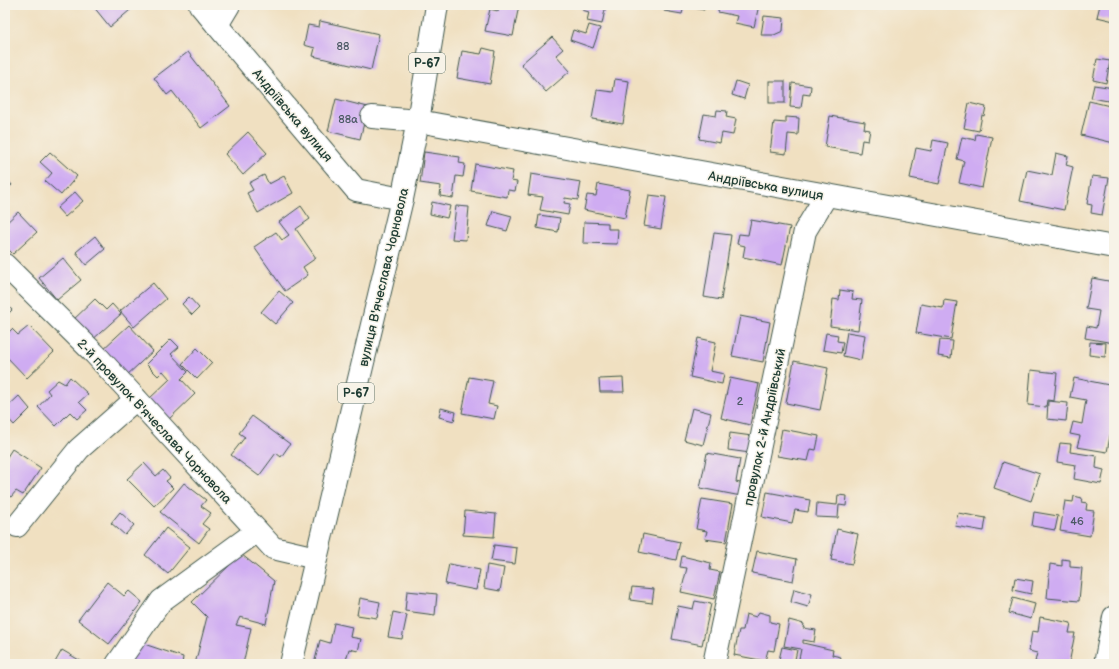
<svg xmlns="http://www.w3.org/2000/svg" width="1119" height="669" font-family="'Balsamiq Sans',sans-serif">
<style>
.building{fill:#cfacf2}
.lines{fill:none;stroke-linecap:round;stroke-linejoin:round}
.minor-casing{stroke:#3e5549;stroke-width:24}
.major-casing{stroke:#3e5549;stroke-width:24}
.minor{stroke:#fff;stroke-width:22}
.major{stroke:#fff;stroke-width:22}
.labels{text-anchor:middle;stroke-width:3;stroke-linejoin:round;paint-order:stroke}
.number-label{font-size:11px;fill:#4b5964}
.shield{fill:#f7f3e8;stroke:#60746a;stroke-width:1}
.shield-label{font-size:12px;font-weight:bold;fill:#1f3d34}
.street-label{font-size:13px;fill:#1f3d34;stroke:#f7f3e8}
</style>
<rect width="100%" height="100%" fill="#f7f3e8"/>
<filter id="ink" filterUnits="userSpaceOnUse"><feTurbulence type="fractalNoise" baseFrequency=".025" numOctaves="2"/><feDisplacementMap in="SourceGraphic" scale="8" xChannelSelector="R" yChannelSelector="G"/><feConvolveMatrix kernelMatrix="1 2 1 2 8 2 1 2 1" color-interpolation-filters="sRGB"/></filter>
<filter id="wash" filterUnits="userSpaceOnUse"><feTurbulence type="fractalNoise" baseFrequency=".012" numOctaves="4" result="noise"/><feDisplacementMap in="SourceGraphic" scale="16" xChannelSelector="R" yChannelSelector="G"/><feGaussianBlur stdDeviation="0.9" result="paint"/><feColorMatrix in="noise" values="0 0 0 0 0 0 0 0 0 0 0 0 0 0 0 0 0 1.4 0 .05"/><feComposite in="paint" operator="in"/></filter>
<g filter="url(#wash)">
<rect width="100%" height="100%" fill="#f0e0c1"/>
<g id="blocks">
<g class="building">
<path d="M94 5H136L110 27 93 6Z"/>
<path d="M499 5H519L513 36 485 31 490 9 498 11Z"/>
<path d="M583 5H606L602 24 587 21 589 12 582 10Z"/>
<path d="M665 5H705L704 10 684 6 682 14 664 11Z"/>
<path d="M719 5H759L754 27 735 23 737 16 718 12Z"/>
<path d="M1100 5 1114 7V21L1097 17Z"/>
<path d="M764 16 784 18 783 31 774 35H761Z"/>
<path d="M320 21 379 34 371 70 313 56 315 48 304 45 308 25 319 27Z"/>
<path d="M589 25 600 28 593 48 570 40 573 30 586 34Z"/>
<path d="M552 37 563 49 556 55 570 71 546 92 521 64Z"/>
<path d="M483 48 495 51 490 84 457 78 462 51 481 54Z"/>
<path d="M188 52 230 106 201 128 172 91 167 95 154 78Z"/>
<path d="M1097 59 1110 61 1106 83 1093 80Z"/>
<path d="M615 79 629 81 623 124 592 119 597 90 613 92Z"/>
<path d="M736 81 748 85 744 99 732 95Z"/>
<rect x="769" y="81" width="16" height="22"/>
<path d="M792 83 811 86 810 95 803 94 801 108 790 107Z"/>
<path d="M1094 85 1114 88V102L1091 98Z"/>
<path d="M336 99 368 107 360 139 328 131Z"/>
<path d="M1089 101 1114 107V124L1113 130 1114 131V143L1081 135Z"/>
<path d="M969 103 986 107 984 116 982 115 979 131 964 128Z"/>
<path d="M717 110 727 111 726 117 736 119 733 135 722 133 720 143 699 139 704 114 716 116Z"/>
<path d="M830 116 865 122 864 129 870 130 868 141 862 140 860 153 825 147Z"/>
<path d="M786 117 799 118 798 135 788 134 786 154 770 152 774 122 786 123Z"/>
<path d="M248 132 267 153 243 175 225 154Z"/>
<path d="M976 134 992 137 982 188 959 183 964 161 957 159 962 137 975 140Z"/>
<path d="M933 140 948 143 939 184 910 178 916 148 931 151Z"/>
<path d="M50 152 77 176 61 195 45 181 52 173 40 162Z"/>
<path d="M424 152 460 157 459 163 465 164 463 177 456 176 453 198 440 196 441 186 420 183Z"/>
<path d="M1056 153 1068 156 1066 165 1073 167 1064 210 1020 201 1027 170 1052 175Z"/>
<path d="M475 164 513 171 511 181 517 182 515 191 508 190 507 197 471 191Z"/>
<path d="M531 174 581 182 578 200 565 198 564 203 570 204 568 215 540 210 543 197 528 195Z"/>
<path d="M264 175 269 184 284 176 293 193 258 213 247 193 253 190 249 183Z"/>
<path d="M1092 176 1109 178 1102 215 1091 213 1092 205 1087 204Z"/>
<path d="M5 177 12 185 5 190Z"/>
<path d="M598 184 630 190 625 218 584 210 587 195 596 196Z"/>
<path d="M75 192 83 201 65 217 57 208Z"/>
<path d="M649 195 666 197 661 229 644 226Z"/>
<path d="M432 202 450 206 447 218 430 214Z"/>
<path d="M301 206 310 219 296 229 316 258 303 267 308 275 285 291 254 247 276 232 282 240 289 235 279 222Z"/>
<path d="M456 206 469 207 466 240 452 239Z"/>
<path d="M493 211 512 216 507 231 488 226Z"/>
<path d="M18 212 37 232 13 254 5 246V224Z"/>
<path d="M539 215 560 218 558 232 537 228Z"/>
<path d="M751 220 790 227 782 265 743 257 745 246 737 244 739 234 748 235Z"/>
<path d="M584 222 608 223V229H618L617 244 583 243Z"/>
<path d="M714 233 731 235 721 300 704 297Z"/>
<path d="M95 236 105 249 86 265 76 252Z"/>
<path d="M63 258 81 280 57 300 39 278Z"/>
<path d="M1092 278 1114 282V343L1085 338 1087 326 1096 328 1099 311 1086 309Z"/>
<path d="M153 283 166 299 134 327 120 311Z"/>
<path d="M840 290 853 292 852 299 862 300 858 330 830 326 833 299 839 300Z"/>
<path d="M279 291 293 303 275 324 261 312Z"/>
<path d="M189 297 199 308 192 315 182 304Z"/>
<path d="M95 299 106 310 112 304 121 314 90 342 71 322Z"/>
<path d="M944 300 957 302 951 339 916 333 921 304 943 308Z"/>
<path d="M5 302 12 310 5 317Z"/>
<path d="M740 316 770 322 763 362 732 356Z"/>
<path d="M129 325 153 351 126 376 102 350Z"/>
<path d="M29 326 54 352 27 378 5 355V336L12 329 18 335Z"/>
<path d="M847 332 865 335 861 360 843 356Z"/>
<path d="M826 333 838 335 837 341 843 342 841 353 823 350Z"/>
<path d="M698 338 716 342 710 371 724 374 722 384 690 377Z"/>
<path d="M171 339 179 347 171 354 188 372 181 379 195 394 167 421 148 400 170 379 163 371 158 376 146 364Z"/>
<path d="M940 340 953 341 951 358 938 356Z"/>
<path d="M1090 342 1106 343 1105 357 1089 355Z"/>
<path d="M197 348 212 363 197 379 182 364Z"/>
<path d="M794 361 828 368 820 410 786 403Z"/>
<path d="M1031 370 1057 373 1054 401 1047 400 1046 407 1028 405Z"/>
<path d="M70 377 88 394 79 402 87 410 77 419 70 412 56 426 38 407 50 394 47 390 58 380 65 384Z"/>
<path d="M469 377 493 381 488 404 497 406 494 419 462 413Z"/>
<path d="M623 378 624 392H600L599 379Z"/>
<path d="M730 378 759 384 750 425 721 418Z"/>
<path d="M1074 378 1114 386V416L1107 452 1077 447 1080 436 1070 434 1073 422 1082 424 1086 400 1070 397Z"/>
<path d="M19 396 30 409 14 425 5 415V409Z"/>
<path d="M1048 401 1068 403 1066 421 1047 419Z"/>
<path d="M441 408 456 412 454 421 439 417Z"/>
<path d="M692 408 711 413 703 445 684 440Z"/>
<path d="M252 416 290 444 281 457 276 453 259 476 231 455 245 437 239 433Z"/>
<path d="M782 429 819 436 816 450 811 449 808 461 777 456Z"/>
<path d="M730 433 752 436 750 453 728 450Z"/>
<path d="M1060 443 1071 444 1070 452 1097 456 1096 468 1104 470 1101 484 1074 479 1076 465 1057 462Z"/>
<path d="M12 449 41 468 23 495 16 491 11 497 5 493V460Z"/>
<path d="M707 453 740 459 736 482 744 484 741 496 700 488Z"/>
<path d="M1003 462 1040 474 1031 501 994 488Z"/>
<path d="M144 463 156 476 163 470 170 478 166 481 173 488 154 506 127 479Z"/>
<path d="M184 483 206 500 201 506 211 513 202 524 209 529 199 543 160 512Z"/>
<path d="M767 492 810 500 808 512 795 510 792 523 762 517Z"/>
<path d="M838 495 847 496 846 506 839 505 838 518 816 517 817 503 837 505Z"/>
<path d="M1074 496 1082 498 1081 502 1087 503 1086 510 1094 511 1090 536 1060 531 1065 501 1073 502Z"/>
<path d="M702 499 733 504 726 542 705 539 707 531 696 529Z"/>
<path d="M465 511 496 514 494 537 463 535Z"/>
<path d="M120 512 134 525 125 535 111 523Z"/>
<path d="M1034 512 1058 516 1055 530 1032 526Z"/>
<path d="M958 513 986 518 984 531 955 526Z"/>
<path d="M166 528 190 547 168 574 145 555Z"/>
<path d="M837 529 858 534 852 564 831 560Z"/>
<path d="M643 534 680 542 676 560 639 552Z"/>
<path d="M494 545 517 548 515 564 491 561Z"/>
<path d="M757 551 797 559 793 581 752 573Z"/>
<path d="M241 554 274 581 266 624 240 617 236 625 251 628 243 664H195L207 617 192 602Z"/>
<path d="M682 556 711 563 710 570 720 572 714 599 681 592 687 568 680 567Z"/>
<path d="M1062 559 1070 560V567L1082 568 1079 601 1047 598 1050 564 1062 566Z"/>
<path d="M449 564 480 570 476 590 445 584Z"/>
<path d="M487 565 504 568 500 591 484 588Z"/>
<path d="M1015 578 1033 581 1031 594 1013 590Z"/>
<path d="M107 582 124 596 129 591 142 602 109 644 78 620Z"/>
<path d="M632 587 654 589 652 603 630 600Z"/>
<path d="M794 589 812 594 808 607 791 602Z"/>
<path d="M407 591 437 594 435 615 405 611Z"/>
<path d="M360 598 380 602 377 618 357 615Z"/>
<path d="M1013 598 1035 604 1031 619 1009 613Z"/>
<path d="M695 601 711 604 702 645 672 639 678 606 693 609Z"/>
<path d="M393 612 407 615 402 639 388 637Z"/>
<path d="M759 612 770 615V622L779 624 774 651 768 650 765 661 734 655 739 630H743L746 614 756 617Z"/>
<path d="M1040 617 1071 623 1069 633H1075L1069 664H1053L1035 662 1037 653 1029 651 1032 631 1038 632Z"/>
<path d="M789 620 804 624 803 628 816 630 814 642 803 640V643L833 650 832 655 841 657 839 664H798L801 649 784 646Z"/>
<path d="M334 623 352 627 350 637 361 639 358 651 349 649 345 664H314L320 640 330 643Z"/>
<path d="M141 643 183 657 182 664H125Z"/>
<path d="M782 647 797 650 794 664H778Z"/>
<path d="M62 650 86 664H54Z"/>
</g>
</g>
</g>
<g filter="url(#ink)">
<use href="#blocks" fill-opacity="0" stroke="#3e5549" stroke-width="1"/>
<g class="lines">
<defs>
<g id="minor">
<path d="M200 5 356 190 402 199"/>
<path d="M217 25 229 5"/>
<path d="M372 117 418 121"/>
<path d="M5 265 95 354 273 548 316 558"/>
<path d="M17 526 79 449 136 399"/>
<path d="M117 664 161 601 257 531"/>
<path d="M714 664 805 231 826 196"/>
<path d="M1105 664 1114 617"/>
</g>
<g id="major">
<path d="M418 121 1114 247"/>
<path d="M291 664 402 199 418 121 437 5"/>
</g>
</defs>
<use href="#minor" class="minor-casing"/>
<use href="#major" class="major-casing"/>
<use href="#minor" class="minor"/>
<use href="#major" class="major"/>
</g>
</g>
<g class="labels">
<g class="number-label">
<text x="343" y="50">88</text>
<text x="348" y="123">88а</text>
<text x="740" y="405">2</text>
<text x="1077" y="525">46</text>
</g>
<g class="shield">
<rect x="409" y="53" width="36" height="20" rx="3"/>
<rect x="338" y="383" width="36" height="20" rx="3"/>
</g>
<g class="shield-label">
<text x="427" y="67">Р-67</text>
<text x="356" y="397">Р-67</text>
</g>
<g class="street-label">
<text transform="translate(293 115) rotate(50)" y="5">Андріївська вулиця</text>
<text transform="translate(766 185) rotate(10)" y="5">Андріївська вулиця</text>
<text transform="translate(383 277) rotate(-77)" y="5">вулиця В'ячеслава Чорновола</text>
<text transform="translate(155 421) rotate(47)" y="5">2-й провулок В'ячеслава Чорновола</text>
<text transform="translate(764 427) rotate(-78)" y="5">провулок 2-й Андріївський</text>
</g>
</g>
<rect width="1119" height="669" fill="none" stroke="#f7f3e8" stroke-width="20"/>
</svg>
